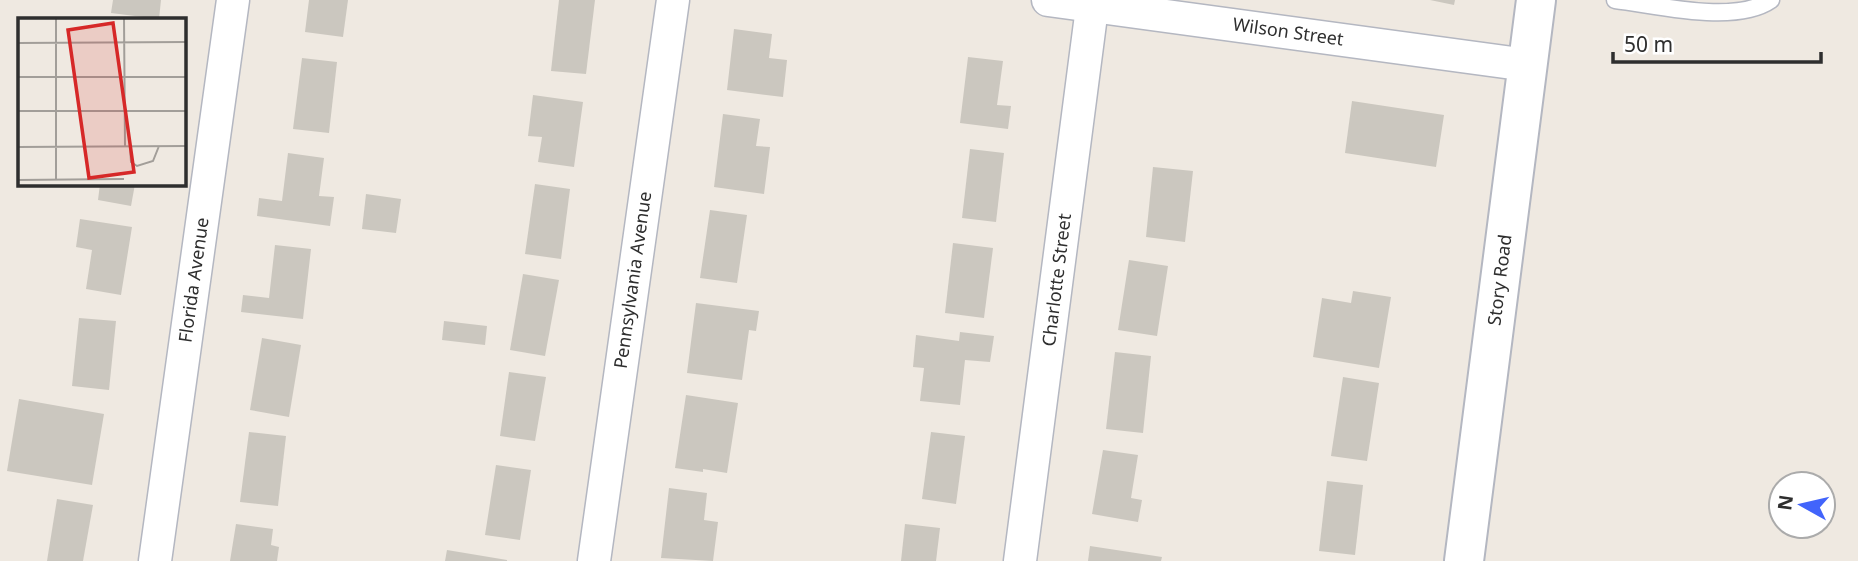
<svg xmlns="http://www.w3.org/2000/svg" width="1858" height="561" font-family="'Noto Sans',sans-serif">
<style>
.building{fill:#cbc7bf}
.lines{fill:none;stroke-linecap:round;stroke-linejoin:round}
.service-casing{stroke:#b4b7c1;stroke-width:19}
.minor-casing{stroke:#b4b7c1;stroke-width:35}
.tertiary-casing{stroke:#b4b7c1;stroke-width:42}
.service{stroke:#fff;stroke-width:16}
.minor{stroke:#fff;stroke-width:32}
.tertiary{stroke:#fff;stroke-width:38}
.labels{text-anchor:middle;stroke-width:5;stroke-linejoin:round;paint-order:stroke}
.street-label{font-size:18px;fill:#2e2e2e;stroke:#fff}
.inset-road{fill:none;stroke:#a29e99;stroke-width:2}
.view{fill:#d62828;fill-opacity:0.15;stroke:#d62828;stroke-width:3.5}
.inset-edge{fill:none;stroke:#2e2e2e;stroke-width:3.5}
</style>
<rect width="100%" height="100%" fill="#efe9e1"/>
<g class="building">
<path d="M113 0H161L159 19 111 13Z"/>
<path d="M309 0H348L343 37 305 32Z"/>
<path d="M559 0H595L586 74 551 71Z"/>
<path d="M1430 0H1455L1454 5Z"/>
<path d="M734 29 772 34 769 58 787 60 783 97 727 90Z"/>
<path d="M968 57 1003 61 997 105 1011 106 1008 129 960 123Z"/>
<path d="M302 58 337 62 329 133 293 129Z"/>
<path d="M533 95 583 102 574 167 538 162 542 137 528 136Z"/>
<path d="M1352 101 1444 115 1436 167 1345 153Z"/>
<path d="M723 114 760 119 756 146 770 147 764 194 714 187Z"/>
<path d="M970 149 1004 153 996 222 962 218Z"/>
<path d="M288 153 324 158 319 196 334 197 330 226 257 216 259 198 282 201Z"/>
<path d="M1153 167 1193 171 1185 242 1146 237Z"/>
<path d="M100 184H135L131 206 98 200Z"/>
<path d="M535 184 570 189 561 259 525 254Z"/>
<path d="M366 194 401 199 396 233 362 229Z"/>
<path d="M710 210 747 215 737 283 700 278Z"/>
<path d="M80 219 132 227 121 295 86 289 92 250 76 247Z"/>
<path d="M953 243 993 248 984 318 945 313Z"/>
<path d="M275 245 311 249 303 319 241 312 243 295 269 298Z"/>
<path d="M1129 260 1168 266 1157 336 1118 330Z"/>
<path d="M523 274 559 280 545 356 510 350Z"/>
<path d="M1353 291 1391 297 1379 368 1313 357 1322 298 1351 303Z"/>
<path d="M696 303 759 311 756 331 749 330 742 380 687 373Z"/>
<path d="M79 318 116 321 109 390 72 386Z"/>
<path d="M444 321 487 326 485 345 442 340Z"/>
<path d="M960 332 994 336 990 362 965 360 960 405 920 401 924 368 913 367 916 335 959 341Z"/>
<path d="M262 338 301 345 289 417 250 410Z"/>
<path d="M1115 352 1151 356 1143 433 1106 429Z"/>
<path d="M509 372 546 377 535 441 500 436Z"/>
<path d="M1343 377 1379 383 1367 461 1331 456Z"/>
<path d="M686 395 738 403 727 473 703 469V472L675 468Z"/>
<path d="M19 399 104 414 92 485 7 471Z"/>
<path d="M249 432 286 436 278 506 240 502Z"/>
<path d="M931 432 965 436 956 504 922 499Z"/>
<path d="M1103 450 1138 455 1131 498 1142 500 1138 522 1092 514Z"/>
<path d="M496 465 531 470 520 540 485 535Z"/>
<path d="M1327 481 1363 485 1355 555 1319 551Z"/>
<path d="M669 488 707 493 704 520 718 522 713 561 661 558Z"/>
<path d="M57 499 93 505 83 561H47Z"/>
<path d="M236 524 273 529 271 545 279 547 277 561H230Z"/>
<path d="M905 524 940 528 936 561H901Z"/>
<path d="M1090 546 1162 557 1161 561H1088Z"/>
<path d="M447 550 507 560V561H445Z"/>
</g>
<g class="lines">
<defs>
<path id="service" d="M1615 0C1658 5 1735 25 1771 0"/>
<g id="minor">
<path d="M1048 0 1527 65"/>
<path d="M155 561 233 0"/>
<path d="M594 561 673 0"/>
<path d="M1020 561 1093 0"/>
</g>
<path id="tertiary" d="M1464 561 1536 0"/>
</defs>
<use href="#service" class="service-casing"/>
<use href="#minor" class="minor-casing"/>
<use href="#tertiary" class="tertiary-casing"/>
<use href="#service" class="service"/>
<use href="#minor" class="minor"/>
<use href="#tertiary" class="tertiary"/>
</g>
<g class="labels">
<g class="street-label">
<text transform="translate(1288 32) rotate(8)" y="6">Wilson Street</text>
<text transform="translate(194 280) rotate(-82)" y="6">Florida Avenue</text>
<text transform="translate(633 280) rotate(-82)" y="6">Pennsylvania Avenue</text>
<text transform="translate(1057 280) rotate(-83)" y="6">Charlotte Street</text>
<text transform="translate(1500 280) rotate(-83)" y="6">Story Road</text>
</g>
</g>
<g transform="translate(18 18)">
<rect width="168" height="168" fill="#efe9e1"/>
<path class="inset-road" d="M38 0V161M106 0 107 128M0 25 168 24M0 59H168M0 93H168M112 128 113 144 119 148 135 143 141 128M0 129 168 128M0 162 106 161"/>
<path class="view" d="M95 5 116 154 71 160 50 12Z"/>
<rect width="168" height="168" class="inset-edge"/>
</g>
<g transform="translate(1802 505) rotate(278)"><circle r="33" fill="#ffffff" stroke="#ababab" stroke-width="2"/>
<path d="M0-5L12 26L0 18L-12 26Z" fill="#4264fb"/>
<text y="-10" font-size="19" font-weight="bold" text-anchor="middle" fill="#2e2e2e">N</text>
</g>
<path d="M1613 52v10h208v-10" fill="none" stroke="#2e2e2e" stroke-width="3.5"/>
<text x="1624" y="52" font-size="21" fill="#2e2e2e" stroke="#ffffff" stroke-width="5" paint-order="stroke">50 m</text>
</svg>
